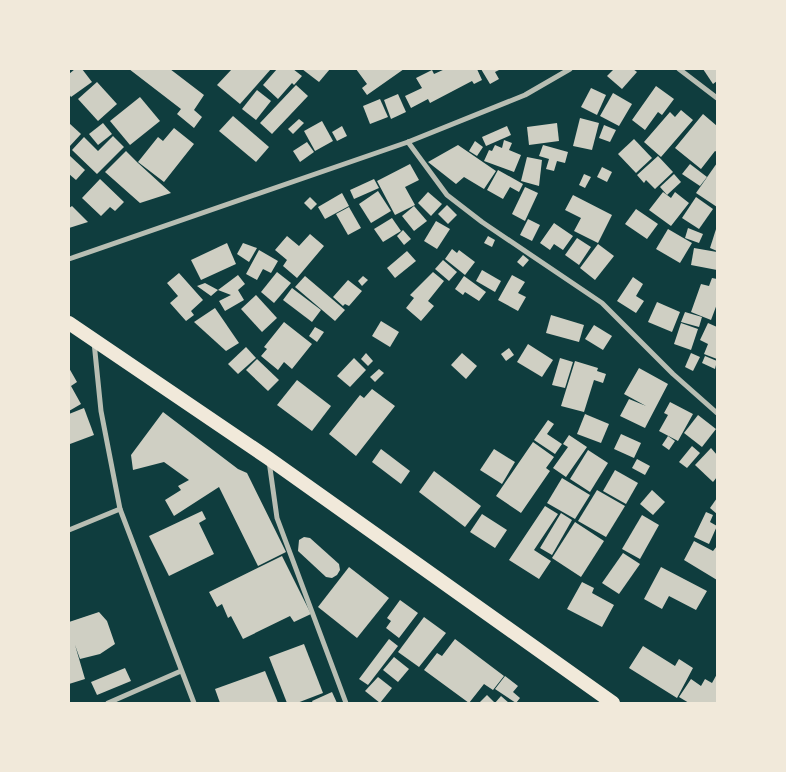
<svg xmlns="http://www.w3.org/2000/svg" width="786" height="772" font-family="Karla,sans-serif">
<style>
.building{fill:#cfcfc3}
.lines{fill:none;stroke-linecap:round;stroke-linejoin:round}
.minor{stroke:#b8beb3;stroke-width:5}
.trunk{stroke:#f1e9da;stroke-width:14}
</style>
<rect width="100%" height="100%" fill="#0f3d3e"/>
<g class="building">
<path d="M75 69H82L92 82 71 97 69 94V74Z"/>
<path d="M129 69H170L204 95 194 110 202 117 194 128 177 114 181 109Z"/>
<path d="M232 69H271L240 104 217 85Z"/>
<path d="M277 69H293L302 76 294 85 292 83 278 99 263 85Z"/>
<path d="M302 69H330L319 82Z"/>
<path d="M356 69H404L367 95 362 88 367 84Z"/>
<path d="M445 69H477L482 80 474 84 472 81 430 103 428 99 411 108 405 96 422 88 416 78 432 70 434 74Z"/>
<path d="M481 69H501L495 72 499 79 490 84Z"/>
<path d="M614 69H633L637 72 622 89 607 76Z"/>
<path d="M703 69H717V81L713 84Z"/>
<path d="M97 82 117 104 98 121 78 99Z"/>
<path d="M296 85 308 96 272 134 260 123Z"/>
<path d="M656 86 674 99 662 115 658 112 645 130 632 120Z"/>
<path d="M591 88 606 95 597 115 581 107Z"/>
<path d="M257 90 271 101 256 120 242 109Z"/>
<path d="M613 93 632 104 619 126 600 116Z"/>
<path d="M398 94 406 112 391 119 384 100Z"/>
<path d="M140 97 160 121 130 145 110 121Z"/>
<path d="M380 99 388 117 370 124 363 106Z"/>
<path d="M681 110 693 120 661 157 644 142 670 112 675 117Z"/>
<path d="M703 114 717 126V152L715 151 701 169 675 148Z"/>
<path d="M233 116 269 147 256 162 219 131Z"/>
<path d="M580 118 599 123 592 150 573 146Z"/>
<path d="M299 119 304 123 293 134 288 129Z"/>
<path d="M322 121 333 141 315 151 304 131Z"/>
<path d="M69 123 81 134 69 147Z"/>
<path d="M103 123 112 134 98 145 89 134Z"/>
<path d="M557 123 559 141 529 145 527 127Z"/>
<path d="M604 125 616 130 610 142 599 138Z"/>
<path d="M342 126 347 136 337 141 332 132Z"/>
<path d="M507 126 511 135 486 146 482 137Z"/>
<path d="M174 128 194 144 164 182 138 162 158 137 163 141Z"/>
<path d="M113 136 124 147 97 174 72 150 84 137 98 151Z"/>
<path d="M634 139 652 158 636 173 618 154Z"/>
<path d="M504 140 512 143 509 150 521 155 514 172 484 161 489 150 492 151 495 145 502 148Z"/>
<path d="M475 141 483 147 477 156 469 151Z"/>
<path d="M307 142 314 152 300 162 293 151Z"/>
<path d="M458 145 496 171 484 189 464 177 456 184 428 162Z"/>
<path d="M543 145 568 152 565 163 557 161 554 171 546 169 549 159 539 156Z"/>
<path d="M126 151 138 163 171 193 140 203 105 172Z"/>
<path d="M69 155 85 170 76 180 69 174Z"/>
<path d="M658 156 673 172 655 189 646 180 644 183 637 175Z"/>
<path d="M527 157 542 160 539 186 521 181Z"/>
<path d="M717 163V207L696 193Z"/>
<path d="M410 164 419 180 405 187 415 205 395 215 377 181Z"/>
<path d="M690 164 707 177 700 186 682 174Z"/>
<path d="M602 167 612 172 607 182 597 177Z"/>
<path d="M498 170 523 184 519 192 510 187 503 199 487 190Z"/>
<path d="M584 174 591 177 585 188 579 185Z"/>
<path d="M674 174 681 182 667 195 660 187Z"/>
<path d="M100 179 124 202 115 211 110 207 101 216 82 198Z"/>
<path d="M374 179 379 188 354 199 350 190Z"/>
<path d="M525 187 538 193 525 221 512 214Z"/>
<path d="M378 191 391 211 371 223 359 204Z"/>
<path d="M428 192 442 204 431 216 418 203Z"/>
<path d="M663 192 671 198 675 192 689 203 671 226 649 210Z"/>
<path d="M342 193 349 206 325 219 318 207Z"/>
<path d="M573 195 612 215 598 243 574 231 581 218 565 210Z"/>
<path d="M310 197 317 204 311 210 304 203Z"/>
<path d="M696 197 713 209 699 229 682 218Z"/>
<path d="M447 205 457 215 448 224 438 214Z"/>
<path d="M72 206 88 222 69 228V208Z"/>
<path d="M414 206 427 221 414 231 402 216Z"/>
<path d="M349 207 361 228 348 235 336 214Z"/>
<path d="M636 209 658 224 647 239 625 224Z"/>
<path d="M392 218 401 231 383 242 374 229Z"/>
<path d="M528 219 540 225 532 241 520 235Z"/>
<path d="M436 221 450 229 437 249 424 241Z"/>
<path d="M554 223 573 236 563 250 554 244 550 250 540 243Z"/>
<path d="M717 226V251L710 248Z"/>
<path d="M688 228 703 234 699 243 685 238Z"/>
<path d="M668 229 692 243 680 263 656 249Z"/>
<path d="M403 230 411 239 404 245 397 236Z"/>
<path d="M310 234 324 246 297 278 283 266 287 260 275 250 287 236 299 246Z"/>
<path d="M488 236 495 240 492 247 484 243Z"/>
<path d="M577 238 591 247 579 265 565 255Z"/>
<path d="M227 243 236 264 201 280 191 260Z"/>
<path d="M243 243 257 248 249 262 237 254Z"/>
<path d="M598 244 614 256 595 280 580 268Z"/>
<path d="M694 248 717 252V270L691 265Z"/>
<path d="M452 249 457 253 459 250 475 262 465 275 445 259Z"/>
<path d="M259 250 278 261 271 273 263 269 257 280 246 274Z"/>
<path d="M407 251 416 261 395 278 387 268Z"/>
<path d="M523 255 529 260 523 267 517 262Z"/>
<path d="M443 260 457 272 449 281 435 269Z"/>
<path d="M482 270 501 281 495 292 476 281Z"/>
<path d="M277 272 291 283 274 303 261 292Z"/>
<path d="M433 272 444 281 428 301 434 306 421 321 406 308 414 298 410 295Z"/>
<path d="M179 273 203 300 191 311 194 315 186 321 170 303 178 296 167 283Z"/>
<path d="M238 275 245 284 238 290 244 300 225 311 219 301 231 295 218 290 211 296 197 286 205 283 218 290Z"/>
<path d="M512 275 525 282 518 293 526 297 518 311 498 300Z"/>
<path d="M305 276 345 310 335 321 295 287Z"/>
<path d="M363 276 368 280 362 286 358 281Z"/>
<path d="M464 276 486 292 479 301 465 292 463 295 455 289Z"/>
<path d="M633 277 643 284 636 296 644 301 636 313 617 301Z"/>
<path d="M712 278 717 279V304L711 320 691 312 701 284 709 286Z"/>
<path d="M348 280 362 291 349 306 345 304 343 306 333 297Z"/>
<path d="M292 288 321 310 312 322 283 300Z"/>
<path d="M256 295 277 318 262 332 241 309Z"/>
<path d="M657 302 680 312 672 332 648 322Z"/>
<path d="M215 308 239 343 226 351 194 322Z"/>
<path d="M685 312 702 317 699 327 681 322Z"/>
<path d="M551 315 584 325 579 342 546 333Z"/>
<path d="M381 321 399 332 390 347 372 336Z"/>
<path d="M284 322 312 344 292 369 284 362 278 370 261 356 267 349 264 347Z"/>
<path d="M681 323 698 329 691 350 674 344Z"/>
<path d="M708 323 717 327V359L704 354 708 344 700 340Z"/>
<path d="M594 325 612 336 603 350 585 339Z"/>
<path d="M315 327 324 332 317 342 309 336Z"/>
<path d="M528 344 553 360 542 377 517 362Z"/>
<path d="M246 347 256 358 238 374 228 364Z"/>
<path d="M509 348 514 355 506 361 501 354Z"/>
<path d="M366 353 373 361 368 366 361 359Z"/>
<path d="M462 353 477 366 466 379 451 365Z"/>
<path d="M691 353 700 357 693 371 685 367Z"/>
<path d="M705 356 717 361 715 369 702 363Z"/>
<path d="M354 358 366 370 350 387 337 376Z"/>
<path d="M560 358 573 362 565 388 552 385Z"/>
<path d="M257 359 279 380 268 391 246 370Z"/>
<path d="M575 361 598 368 597 371 606 374 603 383 594 380 584 412 561 406Z"/>
<path d="M69 368 77 382 71 386 81 404 69 411Z"/>
<path d="M639 368 668 384 645 428 620 416 629 399 646 406 624 394Z"/>
<path d="M379 369 384 373 375 382 370 377Z"/>
<path d="M297 380 331 406 312 431 277 405Z"/>
<path d="M372 389 395 406 356 456 329 434 360 395 364 398Z"/>
<path d="M670 402 693 414 678 441 659 431 668 415 664 413Z"/>
<path d="M84 408 94 435 70 444 69 414Z"/>
<path d="M163 412 238 469 247 473 286 552 258 566 219 487 174 516 165 500 181 490 178 486 189 480 164 462 133 470 131 455Z"/>
<path d="M585 414 609 424 601 443 577 434Z"/>
<path d="M698 415 716 429 702 447 684 433Z"/>
<path d="M548 420 554 424 547 434 562 444 555 454 534 440Z"/>
<path d="M621 434 641 443 634 458 614 449Z"/>
<path d="M569 435 587 447 566 477 553 468 568 447 563 444Z"/>
<path d="M668 436 675 441 669 450 662 445Z"/>
<path d="M533 442 554 457 546 468 550 471 521 513 496 496Z"/>
<path d="M692 446 700 453 687 468 679 462Z"/>
<path d="M711 448 717 455V477L713 482 695 465Z"/>
<path d="M381 449 410 471 401 484 372 462Z"/>
<path d="M494 449 515 462 502 484 480 470Z"/>
<path d="M588 450 608 463 590 492 570 479Z"/>
<path d="M637 459 650 466 645 475 632 468Z"/>
<path d="M615 470 638 483 626 504 603 491Z"/>
<path d="M434 471 481 506 465 527 419 492Z"/>
<path d="M562 478 590 495 575 519 547 503Z"/>
<path d="M597 490 625 506 606 537 578 521Z"/>
<path d="M652 490 665 502 653 515 640 504Z"/>
<path d="M717 498V514L710 508Z"/>
<path d="M545 506 558 514 534 550 551 561 539 579 509 560Z"/>
<path d="M202 511 206 519 199 523 214 554 169 576 149 536Z"/>
<path d="M706 512 713 515 710 522 717 526 709 544 694 537Z"/>
<path d="M561 513 572 520 552 555 540 548Z"/>
<path d="M482 514 507 530 495 548 470 532Z"/>
<path d="M642 515 659 525 640 559 622 549Z"/>
<path d="M575 522 604 541 581 577 552 558Z"/>
<path d="M304 537 310 538 339 564 340 570 337 575 332 578 326 577 298 551 299 540Z"/>
<path d="M694 541 713 551 717 546V580L684 560Z"/>
<path d="M623 553 640 564 619 594 602 583Z"/>
<path d="M282 556 311 614 294 622 290 616 243 639 231 616 228 618 222 604 217 607 209 592Z"/>
<path d="M349 567 389 598 357 638 318 607Z"/>
<path d="M661 567 707 591 696 610 669 596 662 609 644 599Z"/>
<path d="M582 582 594 588 592 593 614 605 602 627 567 609Z"/>
<path d="M400 600 418 613 399 638 386 628 391 621 387 618Z"/>
<path d="M99 612 107 621 115 644 100 654 80 659 75 645 85 679 69 684V622Z"/>
<path d="M424 617 446 633 419 667 398 652Z"/>
<path d="M389 639 398 646 368 685 359 679Z"/>
<path d="M455 639 504 676 493 690 484 684 469 703 424 670 437 653 442 656Z"/>
<path d="M304 644 323 693 297 703H287L269 657Z"/>
<path d="M643 646 675 666 679 659 693 668 677 698 629 668Z"/>
<path d="M394 657 409 669 398 682 383 670Z"/>
<path d="M125 668 131 681 97 695 91 682Z"/>
<path d="M265 671 278 703H220L215 689Z"/>
<path d="M717 674 716 703H689L679 697 691 679 701 686 705 679 712 683Z"/>
<path d="M505 676 518 686 513 692 520 698 516 703 495 689Z"/>
<path d="M378 677 392 688 380 703 365 691Z"/>
<path d="M332 692 337 703H313L312 701Z"/>
<path d="M487 695 495 703 501 696 509 703H479Z"/>
</g>
<g class="lines">
<g class="minor">
<path d="M679 69 717 98"/>
<path d="M408 142 447 195 482 222 602 303 673 374 717 413"/>
<path d="M69 259 408 142 525 95 570 69"/>
<path d="M94 342 101 411 120 509 194 703"/>
<path d="M269 461 277 518 346 703"/>
<path d="M69 530 120 509"/>
<path d="M108 703 181 671"/>
</g>
<path class="trunk" d="M69 323 268 458 613 703"/>
</g>
<rect width="786" height="772" fill="none" stroke="#f1e9da" stroke-width="140"/>
</svg>
